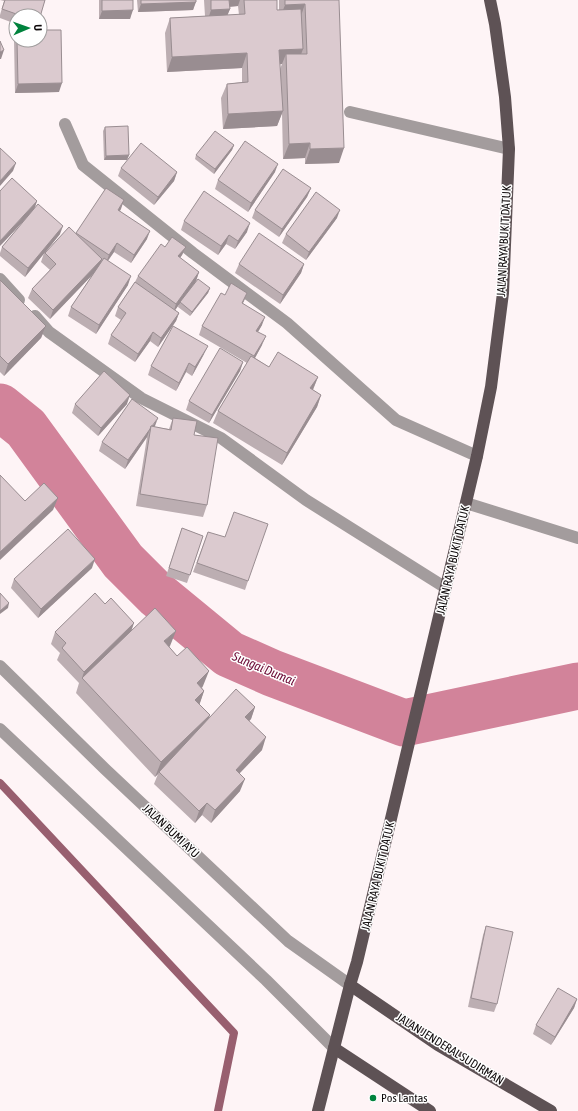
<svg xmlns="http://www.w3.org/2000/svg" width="578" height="1111" font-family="'Asap Condensed',sans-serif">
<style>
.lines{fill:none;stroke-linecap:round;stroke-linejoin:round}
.stream{stroke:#985f6f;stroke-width:8}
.river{stroke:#d2839a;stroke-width:47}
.minor{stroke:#a39c9d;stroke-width:12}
.major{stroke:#5e5255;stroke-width:12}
.wall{fill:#bcaeb2;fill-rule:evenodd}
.shaded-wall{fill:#998d91}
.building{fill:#dbcacf;stroke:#998d91}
.poi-dot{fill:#00833d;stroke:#fff;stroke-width:1.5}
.labels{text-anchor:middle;stroke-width:3;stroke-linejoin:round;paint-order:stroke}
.street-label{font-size:12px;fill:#0f0a0b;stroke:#fff}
.poi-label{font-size:12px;fill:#0f0a0b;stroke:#fff;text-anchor:start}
.water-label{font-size:13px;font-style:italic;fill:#6c0b36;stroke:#fff}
</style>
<rect width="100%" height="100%" fill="#fef4f6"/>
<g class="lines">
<path class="stream" d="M0 783 234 1033 218 1111"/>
<path class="river" d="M0 407 26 428 123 561 156 594 229 654 272 673 404 723 578 686"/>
<g class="minor">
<path d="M350 112 509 149"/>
<path d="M65 124 83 165 193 253 287 323 396 420 477 456"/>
<path d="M0 279 19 300"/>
<path d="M35 316 49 332 141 398 221 438 306 500 446 588"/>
<path d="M466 503 578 538"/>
<path d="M0 666 105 769 288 941 350 985"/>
<path d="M0 729 266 980 334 1048"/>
</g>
<g class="major">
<path d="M350 985 438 1045 551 1111"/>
<path d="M334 1048 430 1111"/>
<path d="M318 1111 350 985 357 962 477 456 491 387 503 293 509 149 505 97 495 24 490 0"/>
</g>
</g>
<g class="wall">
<path d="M0 0H45L40 16H16V24L0 18V15L4 1Z"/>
<path d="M99 0H133L130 19H99Z"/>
<path d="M137 0H196L193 10 138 12Z"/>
<path d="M204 0H277V10H279V0H339V163L305 164V158L283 159 282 113 277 126 223 129 221 98 227 84 242 82V68L167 72 165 33 170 18 205 16ZM238 6 239 15H227L230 9V7ZM280 64H282L280 69Z"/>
<path d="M16 34V40H40L59 92 15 93 14 40Z"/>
<path d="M105 127 129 155 127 160H104L103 131Z"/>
<path d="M234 145 232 150 214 174 195 159 196 155Z"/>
<path d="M121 168 177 172 174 181 154 205 118 176Z"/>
<path d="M275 172 248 212 215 189 218 180Z"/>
<path d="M311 188 307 197 279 237 252 218 255 210Z"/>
<path d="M37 201 34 209 60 234 45 253 76 234V233L121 209 120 211 147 239 131 263 114 252 108 261 128 285 96 334 68 316 71 307 93 274 50 319 28 298 32 289 50 270 41 262 44 253 25 277 0 256V253L2 247 27 217 0 246Z"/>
<path d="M337 218 306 260 282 243 286 234Z"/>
<path d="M184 221 247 232 235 249 226 244 218 255 181 230Z"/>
<path d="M165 247H186L182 255 180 258 199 272 196 281 210 288 208 293 190 316 178 307 179 304 175 310 179 313 176 321 158 347 150 341 135 362 108 344 111 335 121 320 115 316 118 307 135 282 138 276Z"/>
<path d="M239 264H304L301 273 280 304 235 273Z"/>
<path d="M0 280 46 326 41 338 4 376 0 372Z"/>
<path d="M247 293 243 303 262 325 258 332 262 345 255 358 269 367 318 377 313 390 321 395 317 407 282 465 213 423 218 411 247 363 199 335 202 326 225 295Z"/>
<path d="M204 354 192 376 186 372 176 391 148 375 151 366Z"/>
<path d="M243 362 240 371 209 423 186 410 189 401Z"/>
<path d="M75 404H127L98 436 72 413Z"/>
<path d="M173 418 194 435 207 505 203 517 136 506 147 437 125 469 99 451 102 442 155 427 169 429Z"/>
<path d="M182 528 203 536 187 583 166 576Z"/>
<path d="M208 532 248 581 245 590 193 572Z"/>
<path d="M92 568 38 618 11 588 14 579Z"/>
<path d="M132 630 170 646 169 647 203 686 202 688 204 691 199 705 210 715 208 719 255 707 251 719 249 721 262 750 239 774 240 791 211 823 202 815 195 823 154 784 158 774 155 777 76 693 79 683 57 660 60 653 51 644 55 632Z"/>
<path d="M486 926 497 1004 494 1012 468 1007 483 935Z"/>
<path d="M577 999 574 1008 551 1045 533 1034 536 1025Z"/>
</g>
<g class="shaded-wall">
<path d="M226 0H240L238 6 224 7Z"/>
<path d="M196 2 193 10 138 12 141 4Z"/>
<path d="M305 4 300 19 279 20 285 5Z"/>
<path d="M230 9 224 24 206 25 211 10Z"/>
<path d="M133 10 130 19H99L102 11Z"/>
<path d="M303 49 298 63 286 54 282 64 274 65 279 50Z"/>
<path d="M4 50 1 59H0V52Z"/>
<path d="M247 53 242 68 167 72 172 57Z"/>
<path d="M62 83 59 92 15 93 18 84Z"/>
<path d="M283 111 277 126 223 129 228 114Z"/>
<path d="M310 143 305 158 283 159 289 144Z"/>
<path d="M234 145 232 150 214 174 215 169Z"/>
<path d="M344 148 339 163 305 164 310 149Z"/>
<path d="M129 155 127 160H104L106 156Z"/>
<path d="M16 163 13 171 0 186V181Z"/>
<path d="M278 164 275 172 248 212 251 203Z"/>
<path d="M177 172 174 181 154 205 158 197Z"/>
<path d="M311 188 307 197 279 237 282 229Z"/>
<path d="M124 200 121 209 115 218 118 210Z"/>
<path d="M37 201 34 210 0 246V241Z"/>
<path d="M340 210 337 218 306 260 309 252Z"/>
<path d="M250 223 247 232 235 249 238 241Z"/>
<path d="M63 226 60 234 25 277 28 268Z"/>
<path d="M150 231 147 239 131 263 134 255Z"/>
<path d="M229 235 226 244 218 255 221 246Z"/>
<path d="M117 243 114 252 106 263 109 255Z"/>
<path d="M186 247 182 255 175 265 178 256Z"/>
<path d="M102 259 99 268 50 319 53 310Z"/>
<path d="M304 264 301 273 280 304 283 295Z"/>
<path d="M199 272 196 281 173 313 176 304Z"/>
<path d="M131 276 128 285 96 334 99 325Z"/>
<path d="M210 288 208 293 190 316 192 312Z"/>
<path d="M247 293 244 301 238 311Z"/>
<path d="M179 313 176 321 158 347 161 338Z"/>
<path d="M265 317 262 325 253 340 256 331Z"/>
<path d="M46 326 41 338 4 376 8 364Z"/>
<path d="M153 332 150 341 135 362 138 354Z"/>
<path d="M266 336 262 345 251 365 254 356Z"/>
<path d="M208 346 204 354 192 376 195 367Z"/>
<path d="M243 362 240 371 209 423 212 415Z"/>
<path d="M189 363 186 372 176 391 179 383Z"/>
<path d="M318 377 313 389 306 401 310 388Z"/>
<path d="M130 395 127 404 98 436 101 428Z"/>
<path d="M321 395 317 407 282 465 287 453Z"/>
<path d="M158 418 155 426 150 433 151 428Z"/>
<path d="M150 429 147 437 125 469 128 460Z"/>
<path d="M58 498 53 510 0 560V552Z"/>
<path d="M95 559 92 568 38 618 41 609Z"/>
<path d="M9 603 8 608 0 614V611Z"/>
<path d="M134 623 130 635 82 678 84 672Z"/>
<path d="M176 631 170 646 159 656 164 641Z"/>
<path d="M209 671 203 686 191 698 197 683Z"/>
<path d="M204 691 199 706 195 700Z"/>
<path d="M255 707 251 719 241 730 245 717Z"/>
<path d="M210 715 204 730 159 772 158 774 155 777 161 762Z"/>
<path d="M266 737 262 750 231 782 236 770Z"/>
<path d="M245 779 240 791 211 823 215 810Z"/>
<path d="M207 803 202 815 195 823 199 811Z"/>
<path d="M577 999 574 1008 551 1045 555 1037Z"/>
</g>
<g class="building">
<path d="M5 0H45L40 17V16H22L2 9Z"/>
<path d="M102 0H133V10L102 11Z"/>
<path d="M141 0H196V2L141 4Z"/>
<path d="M211 0H229L230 9 211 10Z"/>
<path d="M244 0H277V10L301 9 303 49 279 50 283 111 228 114 227 84 248 82 247 53 172 57 170 18 245 14Z"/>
<path d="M285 0H339L344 148 310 149V143L289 144 286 54H307L305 4 285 5Z"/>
<path d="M40 30H61L62 83 18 84 17 40H40Z"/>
<path d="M0 41 4 50 0 52Z"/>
<path d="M128 126 129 155 106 156 105 127Z"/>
<path d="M215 131 234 145 215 169 196 155Z"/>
<path d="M245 141 278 164 251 203 218 180Z"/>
<path d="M141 143 177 172 158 197 121 168Z"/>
<path d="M0 148 16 163 0 181Z"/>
<path d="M283 169 311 188 282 229 255 210Z"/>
<path d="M12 178 37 201 0 241V191Z"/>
<path d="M106 188 124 200 118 210 150 231 134 255 117 243 109 255 76 233Z"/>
<path d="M204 191 250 223 238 241 229 235 221 246 184 221Z"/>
<path d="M316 192 340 210 309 252 286 234Z"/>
<path d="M38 204 63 226 28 268 2 247Z"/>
<path d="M69 227 102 259 53 310 32 289 56 264 45 253Z"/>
<path d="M259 233 304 264 283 295 239 264Z"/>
<path d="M172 237 186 247 178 256 199 272 176 304 138 276 161 244 165 247Z"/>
<path d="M104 258 131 276 99 325 71 307Z"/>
<path d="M198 279 210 288 192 312 180 302Z"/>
<path d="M0 280 46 326 8 364 0 356Z"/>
<path d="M135 282 179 313 161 338 153 332 138 354 111 335 126 313 118 307Z"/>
<path d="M231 283 247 293 242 303 265 317 256 331 266 336 254 356 202 326 221 293 225 295Z"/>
<path d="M173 326 208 346 195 367 189 363 179 383 151 366Z"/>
<path d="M220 348 243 362 212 415 189 401Z"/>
<path d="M278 352 318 377 310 388 321 395 287 453 218 411 251 356 269 367Z"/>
<path d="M104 371 130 395 101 428 75 404Z"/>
<path d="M132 399 158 418 152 426H151L150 429 128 460 102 442Z"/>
<path d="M173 418 197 421 194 435 218 438 207 505 140 494 151 426 171 430Z"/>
<path d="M0 475 25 501 44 483 58 498 0 552Z"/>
<path d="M234 512 268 524 248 581 197 563 208 532 225 537Z"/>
<path d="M182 528 203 536 190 575 169 568Z"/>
<path d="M68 529 95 559 41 609 14 579Z"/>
<path d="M0 593 9 603 0 611Z"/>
<path d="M95 593 105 604 111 598 134 623 84 672 62 648 66 643 55 632Z"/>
<path d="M155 608 176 631 164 641 177 656 187 647 209 671 197 683 204 691 195 700 210 715 161 762 82 678Z"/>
<path d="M236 689 255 707 245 717 266 737 236 770 245 779 215 810 207 803 199 811 159 772Z"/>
<path d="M486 926 513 932 497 1004 471 998Z"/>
<path d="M558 988 577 999 555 1037 536 1025Z"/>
</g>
<circle class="poi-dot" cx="373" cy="1098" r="4"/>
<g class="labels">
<g class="street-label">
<text transform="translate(504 241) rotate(-87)" y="4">JALAN RAYA BUKIT DATUK</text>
<text transform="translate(453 560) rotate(-77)" y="4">JALAN RAYA BUKIT DATUK</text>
<text transform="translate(171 831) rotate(43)" y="4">JALAN BUMI AYU</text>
<text transform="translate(378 876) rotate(-77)" y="4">JALAN RAYA BUKIT DATUK</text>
<text transform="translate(450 1049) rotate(32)" y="4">JALAN JENDERAL SUDIRMAN</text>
</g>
<g class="poi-label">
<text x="381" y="1102">Pos Lantas</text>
</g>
<g class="water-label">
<text transform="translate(264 668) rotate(23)" y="5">Sungai Dumai</text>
</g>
</g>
<g transform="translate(28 28) rotate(88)"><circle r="19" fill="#ffffff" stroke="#9f9d9d"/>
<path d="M0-3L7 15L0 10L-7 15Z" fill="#00833d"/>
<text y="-6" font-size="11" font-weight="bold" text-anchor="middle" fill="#0f0a0b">U</text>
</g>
</svg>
